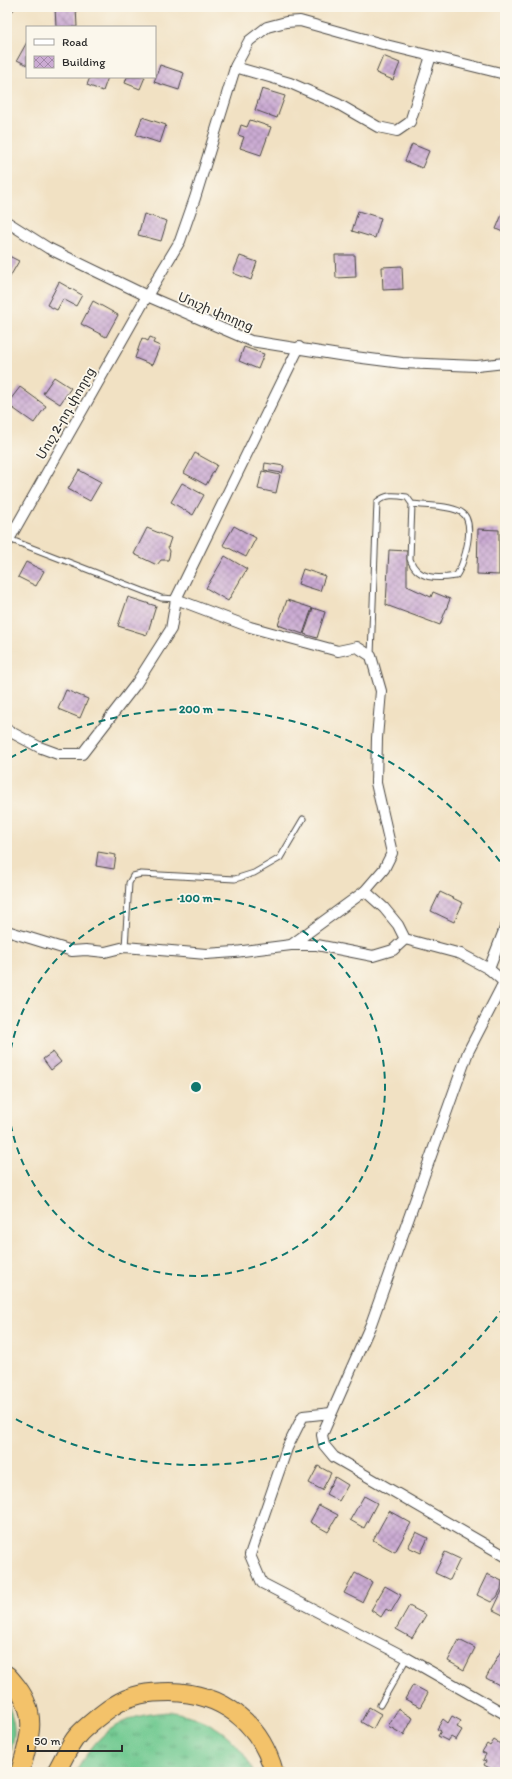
<svg xmlns="http://www.w3.org/2000/svg" width="512" height="1779" font-family="Itim,'Noto Sans Armenian',sans-serif">
<style>
.grass{fill:url(#grass-tufts);stroke:#4d7a5e}
.building{fill:url(#building-cross-hatch)}
.lines{fill:none;stroke-linecap:round;stroke-linejoin:round}
.lane-casing{stroke:#494642;stroke-width:7}
.street-casing{stroke:#494642;stroke-width:12}
.highway-casing{stroke:#494642;stroke-width:20}
.lane{stroke:#fff;stroke-width:5}
.street{stroke:#fff;stroke-width:10}
.highway{stroke:#f3c26a;stroke-width:18}
.ring{fill:none;stroke:#0f766e;stroke-width:2;stroke-dasharray:7 5}
.labels{text-anchor:middle;stroke-width:3.5;stroke-linejoin:round;paint-order:stroke}
.street-label{font-size:13px;fill:#2b2b2b;stroke:#fbf7ec}
.centre{fill:#0f766e;stroke:#fbf7ec;stroke-width:2}
.ring-label{font-size:12px;text-anchor:middle;font-weight:bold;fill:#0f766e;stroke:#fbf7ec;stroke-width:3.5;stroke-linejoin:round;paint-order:stroke}
</style>
<defs>
<pattern id="grass-tufts" width="24" height="20" patternUnits="userSpaceOnUse"><rect width="24" height="20" fill="#6fc990"/><path d="M3 7l-1-3M5 7V3M7 7l1-3M15 17l-1-3M17 17v-4M19 17l1-3" fill="none" stroke="#5ba376"/></pattern>
<pattern id="building-cross-hatch" width="8" height="8" patternUnits="userSpaceOnUse"><rect width="8" height="8" fill="#cbabd3"/><path d="M0 0l8 8M0 8l8-8" fill="none" stroke="#a58bab"/></pattern>
</defs>
<rect width="100%" height="100%" fill="#fbf7ec"/>
<filter id="ink" filterUnits="userSpaceOnUse"><feTurbulence type="fractalNoise" baseFrequency=".025" numOctaves="2"/><feDisplacementMap in="SourceGraphic" scale="8" xChannelSelector="R" yChannelSelector="G"/><feConvolveMatrix kernelMatrix="1 2 1 2 8 2 1 2 1" color-interpolation-filters="sRGB"/></filter>
<filter id="wash" filterUnits="userSpaceOnUse"><feTurbulence type="fractalNoise" baseFrequency=".012" numOctaves="4" result="noise"/><feDisplacementMap in="SourceGraphic" scale="16" xChannelSelector="R" yChannelSelector="G"/><feGaussianBlur stdDeviation="0.9" result="paint"/><feColorMatrix in="noise" values="0 0 0 0 0 0 0 0 0 0 0 0 0 0 0 0 0 1.4 0 .05"/><feComposite in="paint" operator="in"/></filter>
<g filter="url(#wash)">
<rect width="100%" height="100%" fill="#f1e1c3"/>
<g class="grass">
<path d="M7 1703C17 1725 16 1739 7 1761Z"/>
<path d="M174 1712C213 1720 236 1736 254 1772H76C99 1729 125 1713 174 1712Z"/>
</g>
<g id="blocks">
<g class="building">
<path d="M55 7H76L77 27H56Z"/>
<path d="M27 42V65L17 60Z"/>
<path d="M383 56 400 63 393 80 376 73Z"/>
<path d="M160 65 184 73 179 90 154 82Z"/>
<path d="M90 77H108L103 91 87 85Z"/>
<path d="M127 77H145L140 89 125 83Z"/>
<path d="M262 89 285 96 277 118 255 110Z"/>
<path d="M142 117 166 125 160 143 136 135Z"/>
<path d="M250 120 271 127 261 155 240 148 244 137 238 135 241 125 247 127Z"/>
<path d="M412 144 429 151 422 168 405 161Z"/>
<path d="M358 211 381 218 375 238 352 231Z"/>
<path d="M503 212 505 213V233L496 229Z"/>
<path d="M144 214 167 221 161 241 138 235Z"/>
<path d="M7 255 19 261 7 282Z"/>
<path d="M335 255H355L356 277 336 278Z"/>
<path d="M240 256 257 262 251 280 233 273Z"/>
<path d="M402 266 403 289 383 290 382 267Z"/>
<path d="M59 282 82 295 76 306 63 299 57 310 47 305Z"/>
<path d="M93 301 118 315 106 337 81 324Z"/>
<path d="M150 337 155 339 153 343 160 346 152 365 135 358 142 338 148 341Z"/>
<path d="M244 347 264 354 258 369 239 361Z"/>
<path d="M54 377 71 388 60 404 43 393Z"/>
<path d="M20 387 46 406 34 423 7 404Z"/>
<path d="M195 453 217 465 206 485 184 473Z"/>
<path d="M265 463 284 466 282 473 264 470Z"/>
<path d="M79 470 101 482 90 501 68 489Z"/>
<path d="M262 471 280 475 276 493 258 489Z"/>
<path d="M182 483 204 495 193 515 171 502Z"/>
<path d="M234 526 256 538 246 557 223 545Z"/>
<path d="M147 528 171 538 168 547 170 551 169 557 168 560H161L157 565 134 554Z"/>
<path d="M478 529 499 530V575L477 574Z"/>
<path d="M389 550 407 551V586L431 597 433 592 450 599 440 625 386 605Z"/>
<path d="M225 556 247 569 228 601 206 588Z"/>
<path d="M26 562 44 571 36 586 18 577Z"/>
<path d="M303 569 325 576 320 591 298 584Z"/>
<path d="M128 597 156 606 147 635 118 626Z"/>
<path d="M287 600 312 608 303 634 278 625Z"/>
<path d="M313 608 325 612 317 638 304 634Z"/>
<path d="M66 690 88 699 80 718 58 709Z"/>
<path d="M98 852 116 855 114 869 96 866Z"/>
<path d="M440 892 463 903 454 922 431 911Z"/>
<path d="M53 1052 61 1062 51 1070 43 1059Z"/>
<path d="M318 1466 331 1473 322 1490 309 1483Z"/>
<path d="M335 1477 348 1485 339 1501 326 1494Z"/>
<path d="M364 1496 377 1503 364 1528 350 1520Z"/>
<path d="M319 1505 338 1515 328 1532 310 1522Z"/>
<path d="M389 1511 411 1523 395 1552 373 1540Z"/>
<path d="M416 1532 428 1538 421 1553 408 1547Z"/>
<path d="M445 1552 460 1559 450 1580 435 1573Z"/>
<path d="M355 1573 372 1582 362 1602 344 1593Z"/>
<path d="M487 1574 502 1581 501 1589 497 1597 491 1602 477 1595Z"/>
<path d="M385 1586 401 1595 391 1612 386 1609 381 1617 371 1610Z"/>
<path d="M503 1589 505 1590V1616L493 1610Z"/>
<path d="M409 1606 426 1615 412 1638 396 1629Z"/>
<path d="M459 1640 475 1648 464 1670 448 1661Z"/>
<path d="M504 1645 505 1684 503 1687 486 1678Z"/>
<path d="M413 1685 428 1693 420 1707 405 1699Z"/>
<path d="M369 1707 381 1714 373 1729 361 1722Z"/>
<path d="M398 1709 413 1718 404 1735 388 1726Z"/>
<path d="M452 1716 461 1721 457 1727 462 1730 456 1740 451 1737 448 1741 438 1736 441 1731 437 1729 443 1719 448 1723Z"/>
<path d="M494 1740 505 1747V1769L503 1772H497L484 1765 486 1761 483 1760 486 1754 482 1752 487 1744 490 1746Z"/>
</g>
</g>
</g>
<g filter="url(#ink)">
<use href="#blocks" fill-opacity="0" stroke="#494642" stroke-width="1"/>
<g class="lines">
<defs>
<g id="lane">
<path d="M7 12 12 7"/>
<path d="M9 539 161 598 176 599"/>
<path d="M371 655 377 502C386 494 394 495 407 497L412 504 410 559C417 580 437 579 456 576 464 565 477 521 461 512 448 505 427 506 412 504"/>
<path d="M125 947 129 883 133 876 141 874 235 879 254 873 280 858 303 819"/>
<path d="M380 1705 407 1658"/>
</g>
<g id="street">
<path d="M235 67 290 83 338 104 378 127 397 131 410 122 431 56"/>
<path d="M7 222 48 248 147 296 251 341 339 355 402 363 477 366 505 363"/>
<path d="M7 543 147 296 180 241 195 198 236 65 249 41 267 27 286 22 300 21 386 45 505 74"/>
<path d="M176 599 250 627 338 651 357 647 371 656 381 691 377 738 376 783 392 853 384 869 365 891 384 908 398 925 405 939 461 954 489 969 505 983"/>
<path d="M7 730 39 747 58 754H82L136 684 171 629 176 599 299 347"/>
<path d="M7 931 72 951 86 950 105 952 125 947 206 954 235 952 291 945 365 891"/>
<path d="M291 945H317L373 956 393 950 405 939"/>
<path d="M489 969 505 928"/>
<path d="M504 982 468 1052 371 1324 322 1435 324 1445 334 1457 505 1556"/>
<path d="M331 1413 303 1416 287 1448 250 1555 262 1583 407 1658 505 1714"/>
</g>
<g id="highway">
<path d="M7 1675C11 1679 14 1683 17 1687 39 1716 29 1740 20 1772"/>
<path d="M56 1772C63 1760 69 1745 78 1735 84 1728 104 1712 113 1706 132 1694 148 1692 170 1692 222 1693 260 1722 274 1772"/>
</g>
</defs>
<use href="#lane" class="lane-casing"/>
<use href="#street" class="street-casing"/>
<use href="#highway" class="highway-casing"/>
<use href="#lane" class="lane"/>
<use href="#street" class="street"/>
<use href="#highway" class="highway"/>
</g>
</g>
<g class="ring">
<path d="M7 1085A189 189 0 1 1 7 1089"/>
<path d="M504 1307A378 378 0 0 1 7 1414M10 758A378 378 0 0 1 504 867"/>
</g>
<g class="labels">
<g class="street-label">
<text transform="translate(216 311) rotate(23)" y="5">Մուշի փողոց</text>
<text transform="translate(65 413) rotate(-60)" y="5">Մուշ 2-րդ փողոց</text>
</g>
</g>
<circle cx="196" cy="1087" r="6" class="centre"/>
<g class="ring-label">
<text x="196" y="713">200 m</text>
<text x="196" y="902">100 m</text>
</g>
<rect width="512" height="1779" fill="none" stroke="#fbf7ec" stroke-width="24"/>
<rect x="26" y="26" width="130" height="52" fill="#fbf7ec" stroke="#a8a59f"/>
<rect x="34" y="39" width="20" height="6" fill="#ffffff" stroke="#a8a59f"/>
<text x="62" y="46" font-size="12" fill="#2b2b2b">Road</text>
<rect x="34" y="56" width="20" height="12" fill="url(#building-cross-hatch)" stroke="#a8a59f"/>
<text x="62" y="66" font-size="12" fill="#2b2b2b">Building</text>
<path d="M28 1745v6h94v-6" fill="none" stroke="#2b2b2b" stroke-width="2"/>
<text x="34" y="1745" font-size="12" fill="#2b2b2b" stroke="#fbf7ec" stroke-width="3" paint-order="stroke">50 m</text>
</svg>
